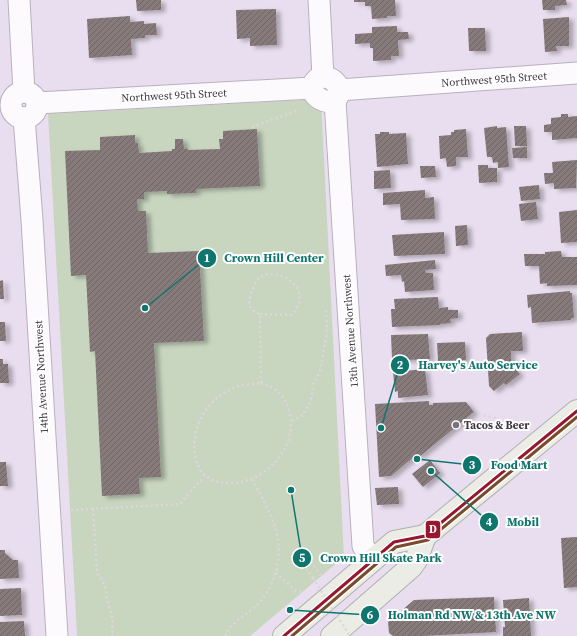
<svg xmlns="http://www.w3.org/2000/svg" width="577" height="636" font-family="'Source Serif 4',serif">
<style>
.green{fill:#c8d6c0}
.building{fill:url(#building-hatch);filter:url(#shadow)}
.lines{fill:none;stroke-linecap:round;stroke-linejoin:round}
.minor-casing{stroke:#b9b0be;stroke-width:23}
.primary-casing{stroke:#b1b1ac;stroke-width:24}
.path{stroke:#dbd7db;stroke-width:2.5;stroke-dasharray:2 3;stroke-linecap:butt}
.minor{stroke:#fcfafd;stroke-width:21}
.primary{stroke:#ebece6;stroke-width:22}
.path-bridge{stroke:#dbd7db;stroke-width:2.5;stroke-dasharray:2 3;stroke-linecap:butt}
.bus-1-casing{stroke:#fff;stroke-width:6}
.bus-2-casing{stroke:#fff;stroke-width:6}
.bus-1{stroke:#96172e;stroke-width:3}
.bus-2{stroke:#7a4b2a;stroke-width:3}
.poi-dot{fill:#7a717f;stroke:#fff;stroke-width:1.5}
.labels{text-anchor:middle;stroke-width:4;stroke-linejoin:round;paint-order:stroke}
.street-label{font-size:11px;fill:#3f3742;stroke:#fff}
.poi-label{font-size:11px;font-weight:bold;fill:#3f3742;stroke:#fff;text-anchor:start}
.leader{fill:none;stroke:#0f766e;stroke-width:1.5}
.callout-dot{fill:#0f766e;stroke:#fff;stroke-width:1.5}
.mark-label{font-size:12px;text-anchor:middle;font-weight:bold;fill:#fff}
.callout-label{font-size:12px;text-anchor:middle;font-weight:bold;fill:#0f766e;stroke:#fff;stroke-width:4;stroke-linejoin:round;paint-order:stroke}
.line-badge{stroke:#fff;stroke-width:1.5}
.badge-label{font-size:11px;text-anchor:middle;font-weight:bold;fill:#fff}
</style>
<defs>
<pattern id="building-hatch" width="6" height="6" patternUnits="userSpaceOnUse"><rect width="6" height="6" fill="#867a7a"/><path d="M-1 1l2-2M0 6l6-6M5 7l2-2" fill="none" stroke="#6f6566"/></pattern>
<filter id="shadow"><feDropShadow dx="4.5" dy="2.5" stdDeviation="2" flood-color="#0004"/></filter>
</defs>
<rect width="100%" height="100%" fill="#e9deef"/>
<path class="green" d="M321 99 344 557 250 636H77L48 114Z"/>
<g class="building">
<path d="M136 0H161V10L137 11Z"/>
<path d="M354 0H395L396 16H387V18L372 19 371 6H365V2H354Z"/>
<path d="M542 0H566L567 5 555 6V10H543Z"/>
<path d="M276 9 277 45 250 46V38L237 39 236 10Z"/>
<path d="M130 16V22L144 21V24L156 23 157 35H145V38L131 39 132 55 89 58 87 19Z"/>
<path d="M569 17V46H556L557 51 545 52 543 19Z"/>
<path d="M397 26V32H408L409 39 398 40 399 56H391V60L373 61V48H370V43L355 44V34L372 33V27Z"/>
<path d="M468 28H485L486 51H469Z"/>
<path d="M561 114H568V117L577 116V138L552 140V132H544V125L551 124V118L561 117Z"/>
<path d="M497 126V128L506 127 509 167 498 168V162L493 163 492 157H487L484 128Z"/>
<path d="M514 126H526L527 146H515Z"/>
<path d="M257 129 260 186 196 189V193L167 194V191L144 192V199H137L138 211H146L148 253 199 251 204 341 154 343 161 477 139 478 140 494 102 496 95 351 90 352 86 275 71 276 65 151 100 150V137L135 135V143H138L139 153 172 151V149H175V139H183L184 149 187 148 188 150 220 149 219 139H223V131Z"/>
<path d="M466 129 468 157H456V166L447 167 446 158 440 159 439 136 451 135V132H454V130Z"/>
<path d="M380 132H389V134L406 133 408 164 377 167 375 134H380Z"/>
<path d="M527 147V158H513L512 148Z"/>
<path d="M577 160 576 188 554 189V183L545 184 544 173H553L552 162Z"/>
<path d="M478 165H488V168H497V182L479 183Z"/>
<path d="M420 166H435L436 177 421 178Z"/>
<path d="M390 170 391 188 374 189V171Z"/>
<path d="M539 185 540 199 521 201 519 187Z"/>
<path d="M425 190V198L434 197 435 219 401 220 400 204 383 205V193Z"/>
<path d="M536 202 538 219 521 221 519 204Z"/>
<path d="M577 210V242L561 243 559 212Z"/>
<path d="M467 225 468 245 456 246 455 226Z"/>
<path d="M444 232 445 254 394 256 392 235Z"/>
<path d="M561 251 562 257H577V285L547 286V283L540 284 539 266H525L524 254H545V252Z"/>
<path d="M435 260 436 269 425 270 426 273H433L434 290 405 292 404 281 402 282 401 275 386 276 385 265Z"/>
<path d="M3 280 4 299H0V281Z"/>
<path d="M570 291V293H572L574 318H571V320L532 323 531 307 528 308 527 295Z"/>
<path d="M438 297 439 308 448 307V310H458V318L450 319 451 323 440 324V325L392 327 391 309H395L394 299Z"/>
<path d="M0 322H5L6 341H0Z"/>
<path d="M522 332 523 351H511V364L520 374 506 385 504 383 494 391 489 386 486 338 490 334Z"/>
<path d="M428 334 430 359 405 360 404 359H392L391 335Z"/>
<path d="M465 342 466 360 438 361 437 343Z"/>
<path d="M0 359H3V364H8L9 383H0Z"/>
<path d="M425 369 428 395 398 398V391L395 392 393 372Z"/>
<path d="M429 401V405H433V403L466 402 474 412 419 457 417 454 391 476 379 477 375 404Z"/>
<path d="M430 460 440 473 423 487 412 474Z"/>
<path d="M0 462H6L8 486H0Z"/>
<path d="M398 487 399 504 377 505 375 488Z"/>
<path d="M577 537V587L564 588 561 538Z"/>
<path d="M0 550H5V553L13 560H18L19 578 0 579Z"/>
<path d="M21 588 22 615 0 616V589Z"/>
<path d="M494 597 496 632 423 636H393L389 633 388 622 414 600Z"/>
<path d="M529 598 531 636H503V627H505L503 600Z"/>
<path d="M24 621 25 636H0V622Z"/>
</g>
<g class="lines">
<defs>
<g id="minor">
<path d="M19 0 24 92"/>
<path d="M319 0 323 77"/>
<path d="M320 77C331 76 338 82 340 93L335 101C320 105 302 89 320 77Z"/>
<path d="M339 90 577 73"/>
<circle cx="24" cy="105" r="13"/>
<path d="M335 101 363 546 372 560"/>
<path d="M37 103 312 88"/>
<path d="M24 118 32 220 57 636"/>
</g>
<g id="primary">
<path d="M284 636 394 542 425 536"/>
<path d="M332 636 411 567 416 560 425 536 577 411"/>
</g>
</defs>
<use href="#minor" class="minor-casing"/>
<use href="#primary" class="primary-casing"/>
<g class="path">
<path d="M252 127 299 110"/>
<path d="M260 314 291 315C298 309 302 300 298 290 292 277 274 270 260 277 257 279 255 283 254 287 249 298 245 309 260 314L261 383"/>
<path d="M261 383C276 388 285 395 289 411 300 448 263 485 227 483 217 483 207 479 201 471 195 461 193 450 195 439 197 414 216 393 239 386 246 384 254 384 261 383Z"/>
<path d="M484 415 496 418"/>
<path d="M292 421 303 415 309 405 312 396 313 384 320 371 327 332 326 309"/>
<path d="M93 509 97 573 105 585 107 599 113 620 112 636"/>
<path d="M71 510 180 504 204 476"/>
<path d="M276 573 296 591 303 592"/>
<path d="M313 578 300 559 306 554 322 577"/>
<path d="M225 636C232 621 247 615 258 604 278 583 284 551 274 524 268 508 260 494 252 479"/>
</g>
<use href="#minor" class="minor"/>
<use href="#primary" class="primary"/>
<path class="path-bridge" d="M313 578 350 636"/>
<defs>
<path id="bus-1" d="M284 636 394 542 425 536 577 411"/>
<path id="bus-2" d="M292 636 396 547 428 540 577 417"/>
</defs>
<use href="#bus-1" class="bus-1-casing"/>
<use href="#bus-2" class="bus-2-casing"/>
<use href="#bus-1" class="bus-1"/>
<use href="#bus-2" class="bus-2"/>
</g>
<circle class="poi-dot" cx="456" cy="425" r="4"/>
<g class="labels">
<g class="street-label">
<text transform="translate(494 79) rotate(-4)" y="4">Northwest 95th Street</text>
<text transform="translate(174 95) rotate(-3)" y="4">Northwest 95th Street</text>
<text transform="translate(350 331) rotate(-94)" y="4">13th Avenue Northwest</text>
<text transform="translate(41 377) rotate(-93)" y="4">14th Avenue Northwest</text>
</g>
<g class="poi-label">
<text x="464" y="429">Tacos &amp; Beer</text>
</g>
</g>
<path class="leader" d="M145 308L207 258M381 428L400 365M417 459L472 465M431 471L489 522M291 490L302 558M290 610L370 615"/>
<g class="callout-dot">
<circle cx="145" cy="308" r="4"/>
<circle cx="381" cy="428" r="4"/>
<circle cx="417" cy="459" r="4"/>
<circle cx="431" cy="471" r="4"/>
<circle cx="291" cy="490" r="4"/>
<circle cx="290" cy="610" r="4"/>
<circle cx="207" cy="258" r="10"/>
<circle cx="400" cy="365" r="10"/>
<circle cx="472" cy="465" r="10"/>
<circle cx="489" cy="522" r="10"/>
<circle cx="302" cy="558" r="10"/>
<circle cx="370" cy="615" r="10"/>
</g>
<g class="mark-label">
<text x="207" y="262">1</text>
<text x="400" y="369">2</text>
<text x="472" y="469">3</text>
<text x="489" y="526">4</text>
<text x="302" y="562">5</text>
<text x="370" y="619">6</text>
</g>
<g class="callout-label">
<text x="274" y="262">Crown Hill Center</text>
<text x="478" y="369">Harvey's Auto Service</text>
<text x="519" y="469">Food Mart</text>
<text x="523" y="526">Mobil</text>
<text x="381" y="562">Crown Hill Skate Park</text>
<text x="472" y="619">Holman Rd NW &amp; 13th Ave NW</text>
</g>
<rect class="line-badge" x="425" y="520" width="16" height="19" rx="4" fill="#96172e"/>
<g class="badge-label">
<text x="433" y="533">D</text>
</g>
</svg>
